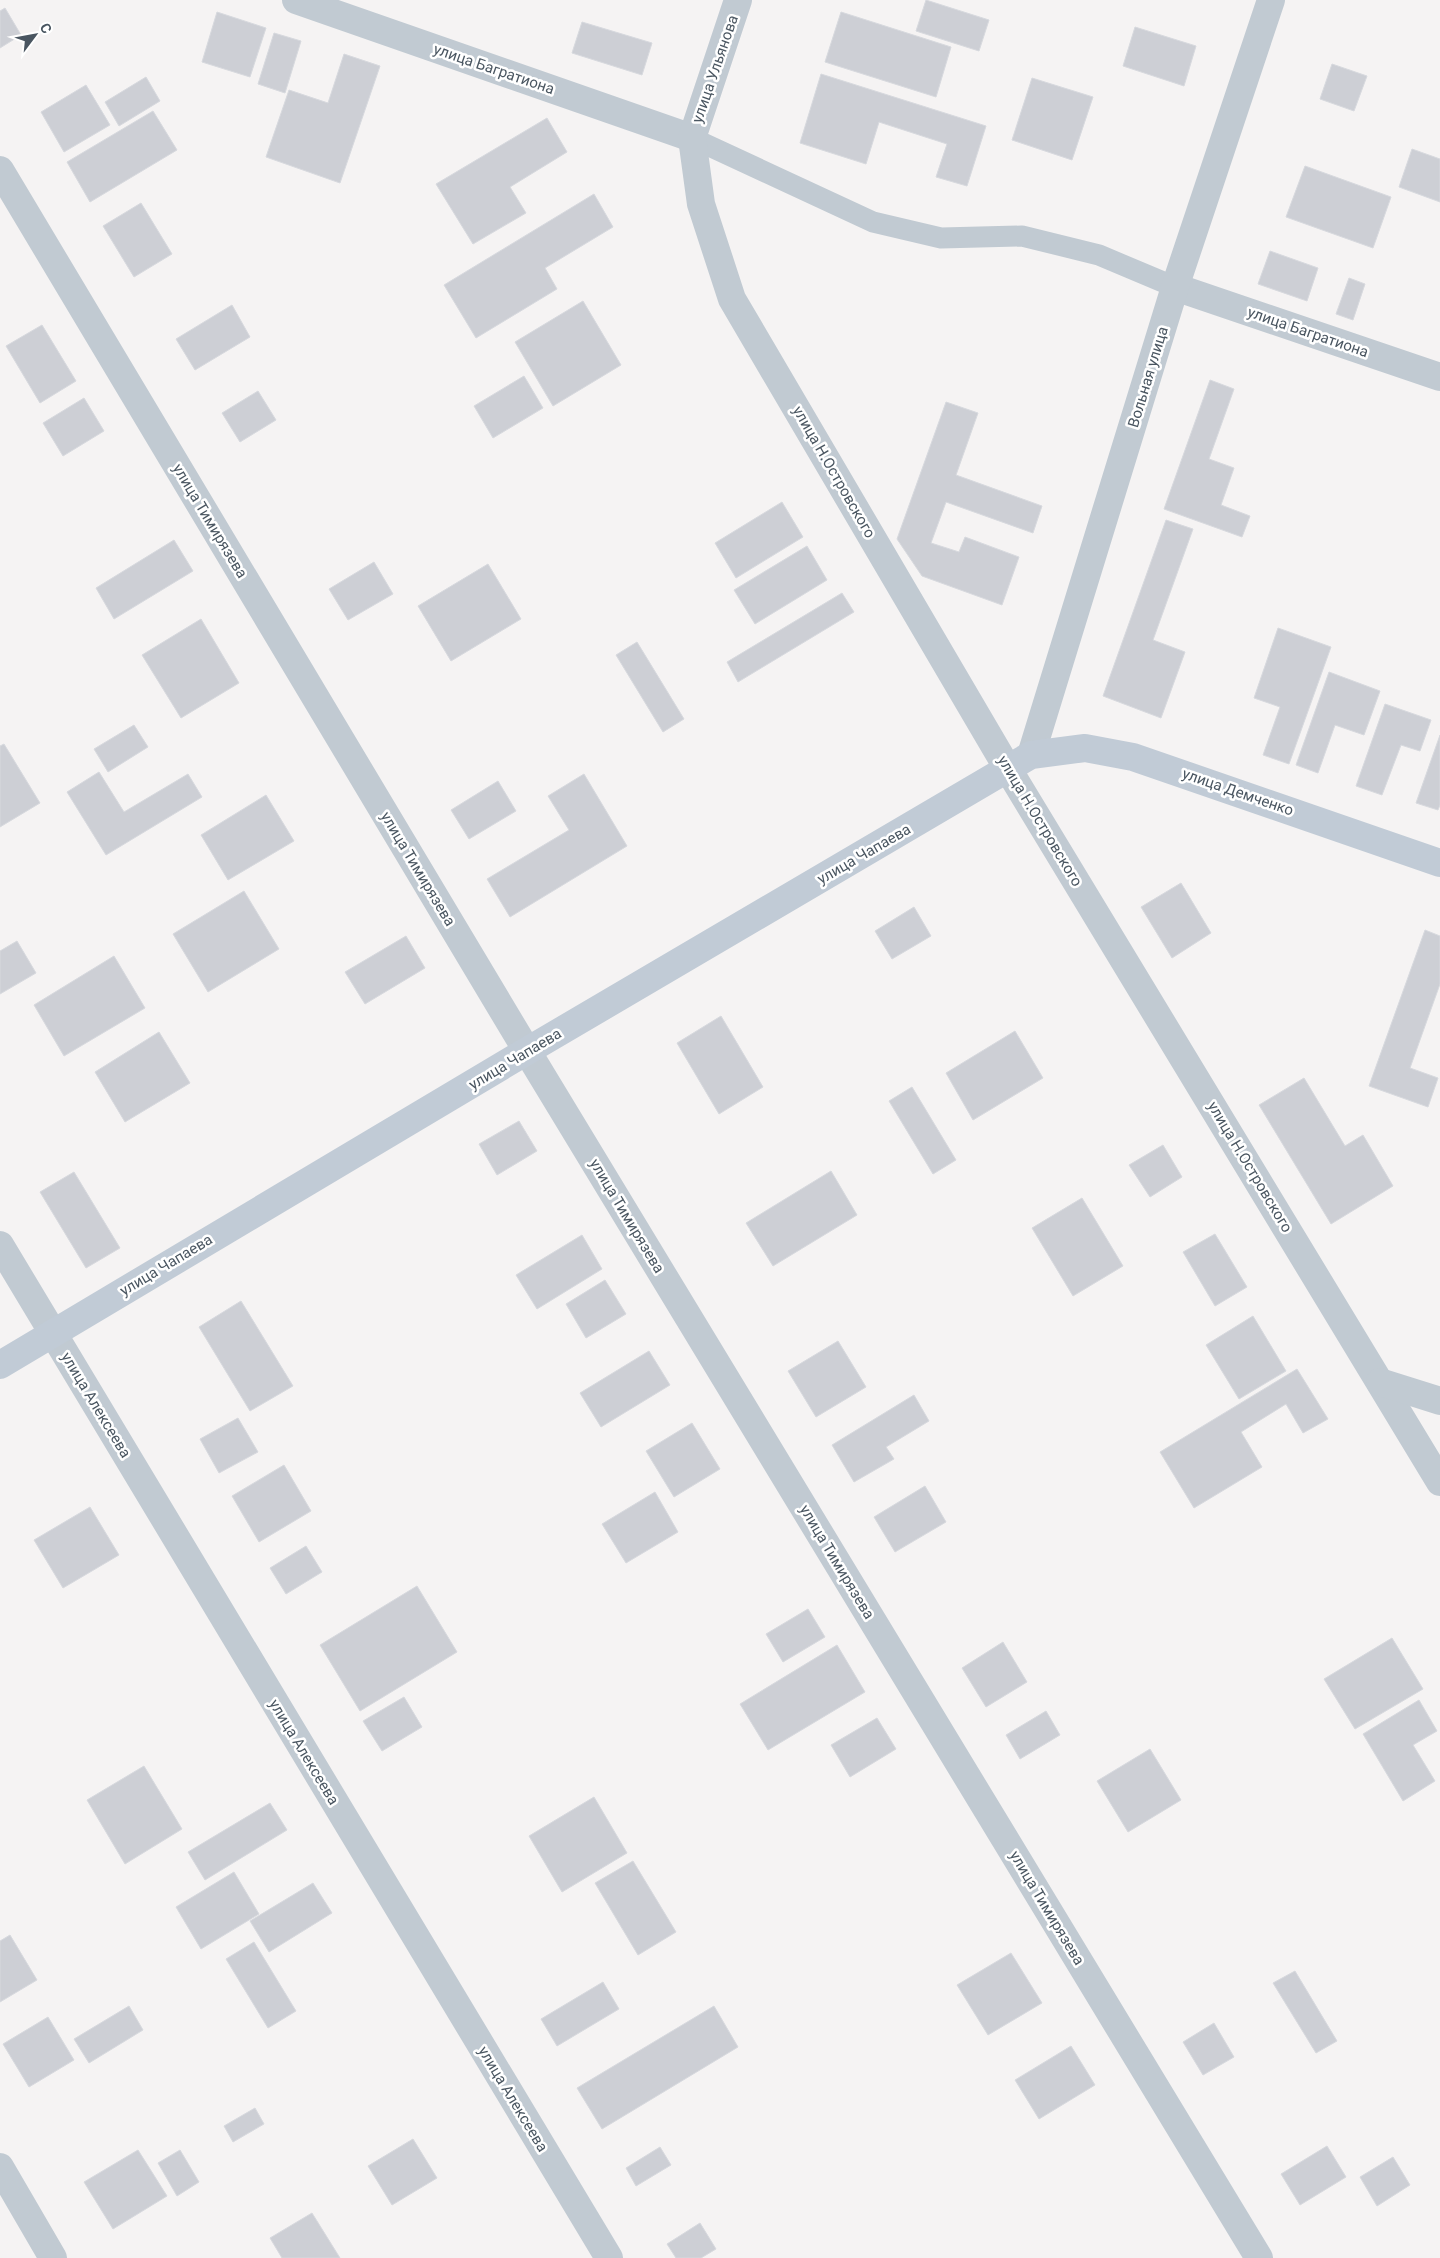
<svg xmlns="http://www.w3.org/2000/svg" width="1440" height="2258" font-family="Roboto,sans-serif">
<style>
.building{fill:#cdcfd5;stroke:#d7d9de}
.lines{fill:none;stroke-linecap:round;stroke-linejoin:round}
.lane{stroke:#c1cad2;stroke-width:21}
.street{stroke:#c1cad2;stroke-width:28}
.secondary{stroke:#c1cbd6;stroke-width:28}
.labels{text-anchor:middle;stroke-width:5;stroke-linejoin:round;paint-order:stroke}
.street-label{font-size:15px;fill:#4a5661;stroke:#fff}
</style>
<rect width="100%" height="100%" fill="#f5f3f3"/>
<g class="building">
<path d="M926 0 989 20 979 51 916 31Z"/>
<path d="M5 8 21 35 0 48V11Z"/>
<path d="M217 12 266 28 250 77 202 62Z"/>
<path d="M841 12 951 47 936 97 825 62Z"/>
<path d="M582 22 652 43 642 75 572 53Z"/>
<path d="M1135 27 1196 46 1184 86 1123 66Z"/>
<path d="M274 33 301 41 285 93 258 84Z"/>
<path d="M344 54 380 66 340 183 266 157 289 90 328 103Z"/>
<path d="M1332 64 1367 76 1354 111 1320 99Z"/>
<path d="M821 74 986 126 967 186 936 177 947 144 879 122 866 164 800 143Z"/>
<path d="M146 77 160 101 119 126 105 102Z"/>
<path d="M1032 78 1093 97 1072 160 1012 140Z"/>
<path d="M86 85 110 125 64 152 41 112Z"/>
<path d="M153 111 177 150 90 202 67 162Z"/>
<path d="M547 118 567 152 510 187 526 213 473 244 436 184Z"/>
<path d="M1412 149 1440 159V202L1399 187Z"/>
<path d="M1305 166 1391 197 1373 248 1286 217Z"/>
<path d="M594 194 613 227 545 268 557 289 476 338 444 285Z"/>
<path d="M141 203 172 254 134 277 103 226Z"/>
<path d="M1270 251 1318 268 1307 301 1258 284Z"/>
<path d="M1349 278 1365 284 1353 320 1336 314Z"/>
<path d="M583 301 621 365 553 406 515 342Z"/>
<path d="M232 305 250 337 195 370 176 339Z"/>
<path d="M42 325 76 381 40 403 6 346Z"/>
<path d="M524 376 543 408 493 438 474 406Z"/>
<path d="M1210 380 1234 389 1209 459 1234 468 1221 505 1250 516 1242 537 1164 509Z"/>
<path d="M258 391 276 420 240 442 222 413Z"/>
<path d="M84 398 104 431 63 456 43 423Z"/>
<path d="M946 402 978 413 956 475 1042 506 1033 533 946 502 931 543 959 552 965 537 1019 557 1002 605 922 576 897 539Z"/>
<path d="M782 502 803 537 736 578 715 543Z"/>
<path d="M1166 520 1193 529 1153 640 1185 652 1161 718 1103 696Z"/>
<path d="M174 540 193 571 114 619 96 588Z"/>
<path d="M807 546 827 580 755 624 734 590Z"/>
<path d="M374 562 393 594 348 620 329 589Z"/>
<path d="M488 564 521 619 451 661 418 606Z"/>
<path d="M842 593 854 612 738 682 727 662Z"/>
<path d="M201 619 239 683 181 718 142 655Z"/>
<path d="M1278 628 1331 647 1289 764 1263 755 1280 707 1254 698Z"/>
<path d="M637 642 684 719 663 732 616 655Z"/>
<path d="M1329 672 1380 691 1364 735 1335 725 1318 773 1296 765Z"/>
<path d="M1385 704 1431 720 1420 751 1401 745 1382 795 1356 786Z"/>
<path d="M134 725 148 747 108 772 94 749Z"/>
<path d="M1440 735V805L1438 810 1416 803Z"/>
<path d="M4 744 40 803 0 827V746Z"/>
<path d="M99 772 124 812 188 774 202 797 106 855 67 792Z"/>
<path d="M584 774 627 846 510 917 487 879 569 830 548 796Z"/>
<path d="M498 781 516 811 469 839 451 810Z"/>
<path d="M266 795 294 841 228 880 201 835Z"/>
<path d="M1181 883 1211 933 1172 958 1141 907Z"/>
<path d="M244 891 279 949 208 992 173 934Z"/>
<path d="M914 907 931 936 892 959 875 931Z"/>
<path d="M1425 930 1440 936V984L1410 1068 1438 1078 1428 1107 1369 1086Z"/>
<path d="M406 936 425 968 365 1004 345 972Z"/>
<path d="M17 941 36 973 0 994V951Z"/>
<path d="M114 956 145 1008 64 1056 34 1005Z"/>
<path d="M721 1016 763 1087 719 1114 677 1043Z"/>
<path d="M1015 1031 1043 1078 973 1120 946 1073Z"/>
<path d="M159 1032 190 1083 125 1122 95 1072Z"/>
<path d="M1304 1078 1345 1146 1363 1135 1393 1186 1331 1224 1259 1105Z"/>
<path d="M912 1087 956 1160 933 1174 889 1101Z"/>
<path d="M519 1121 537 1151 497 1175 479 1144Z"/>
<path d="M1163 1145 1182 1177 1150 1197 1129 1165Z"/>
<path d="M831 1171 857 1215 773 1266 746 1223Z"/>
<path d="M74 1172 120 1248 86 1268 40 1192Z"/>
<path d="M1082 1198 1123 1266 1073 1296 1032 1228Z"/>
<path d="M1215 1234 1247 1287 1215 1306 1183 1252Z"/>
<path d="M582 1235 602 1269 537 1309 516 1275Z"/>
<path d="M605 1280 626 1314 586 1338 566 1304Z"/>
<path d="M241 1301 293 1386 250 1411 199 1327Z"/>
<path d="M1253 1316 1286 1371 1239 1399 1206 1345Z"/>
<path d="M838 1341 866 1387 816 1417 788 1371Z"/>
<path d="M649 1351 670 1385 601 1427 580 1393Z"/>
<path d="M1297 1369 1328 1419 1303 1433 1286 1404 1241 1432 1262 1467 1194 1508 1160 1452Z"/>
<path d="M914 1395 929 1421 886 1447 894 1459 854 1482 832 1445Z"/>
<path d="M238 1418 258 1452 219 1473 200 1439Z"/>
<path d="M692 1423 720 1469 674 1497 646 1451Z"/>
<path d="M284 1465 311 1511 259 1542 232 1496Z"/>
<path d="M925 1486 946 1522 895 1552 874 1517Z"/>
<path d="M655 1492 678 1532 626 1563 602 1524Z"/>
<path d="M90 1507 119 1555 63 1588 34 1540Z"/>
<path d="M306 1546 322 1572 286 1594 270 1568Z"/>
<path d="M417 1586 457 1652 360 1711 320 1645Z"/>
<path d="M808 1609 825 1637 783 1662 766 1634Z"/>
<path d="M1392 1638 1423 1689 1355 1729 1324 1679Z"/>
<path d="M1003 1642 1027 1682 986 1707 962 1668Z"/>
<path d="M837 1645 865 1692 768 1750 740 1704Z"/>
<path d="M404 1697 422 1727 382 1751 363 1721Z"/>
<path d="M1419 1700 1437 1731 1413 1745 1435 1781 1403 1801 1363 1734Z"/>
<path d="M1046 1711 1060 1735 1020 1759 1006 1735Z"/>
<path d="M877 1718 896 1749 850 1777 831 1745Z"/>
<path d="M1150 1749 1181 1800 1128 1832 1097 1781Z"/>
<path d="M144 1766 182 1829 125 1864 87 1800Z"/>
<path d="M594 1797 627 1853 562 1892 529 1836Z"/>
<path d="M270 1803 287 1830 205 1880 188 1852Z"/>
<path d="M633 1861 676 1932 638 1955 595 1883Z"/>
<path d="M234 1872 259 1914 201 1949 176 1907Z"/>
<path d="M313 1883 332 1913 269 1952 250 1921Z"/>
<path d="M10 1935 37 1980 0 2002V1941Z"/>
<path d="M254 1942 296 2011 268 2028 226 1959Z"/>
<path d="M1011 1953 1042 2003 988 2035 957 1985Z"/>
<path d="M1295 1971 1337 2041 1316 2053 1273 1983Z"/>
<path d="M603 1982 619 2009 557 2046 541 2019Z"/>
<path d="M129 2006 143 2030 89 2063 74 2039Z"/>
<path d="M714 2006 738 2047 602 2129 577 2088Z"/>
<path d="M48 2017 74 2060 29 2087 3 2044Z"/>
<path d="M1214 2023 1234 2057 1203 2075 1183 2042Z"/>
<path d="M1071 2046 1095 2085 1039 2119 1015 2080Z"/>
<path d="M255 2108 264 2124 233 2142 224 2126Z"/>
<path d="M413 2139 437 2178 392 2205 368 2166Z"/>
<path d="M1327 2146 1346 2177 1300 2205 1281 2174Z"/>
<path d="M660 2147 671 2165 636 2186 626 2168Z"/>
<path d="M138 2150 167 2196 113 2229 84 2182Z"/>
<path d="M180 2150 199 2182 177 2196 158 2163Z"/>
<path d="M1393 2157 1410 2185 1377 2206 1360 2177Z"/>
<path d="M312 2213 340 2258H282L270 2238Z"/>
<path d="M700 2223 716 2249 701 2258H676L667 2244Z"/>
</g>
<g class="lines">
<path class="lane" d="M692 138 873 222 941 238 1022 236 1099 255 1175 287"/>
<g class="street">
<path d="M296 0 692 138"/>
<path d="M738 0 692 138 701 204 732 299 1008 769 1440 1482"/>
<path d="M0 170 527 1051 1259 2258"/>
<path d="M1175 287 1440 377"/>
<path d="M1031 755 1175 287 1271 0"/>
<path d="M0 1245 609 2258"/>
<path d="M1380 1382 1440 1401"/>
<path d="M0 2167 53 2258"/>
</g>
<path class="secondary" d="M0 1365 527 1051 1031 755 1085 748 1133 757 1440 863"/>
</g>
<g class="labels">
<g class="street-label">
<text transform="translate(494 69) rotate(19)" y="5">улица Багратиона</text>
<text transform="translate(715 69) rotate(-71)" y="5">улица Ульянова</text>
<text transform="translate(1308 332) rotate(19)" y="5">улица Багратиона</text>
<text transform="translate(1148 377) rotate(-73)" y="5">Вольная улица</text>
<text transform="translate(834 472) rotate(60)" y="5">улица Н.Островского</text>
<text transform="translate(210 521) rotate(59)" y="5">улица Тимирязева</text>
<text transform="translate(1238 792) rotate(19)" y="5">улица Демченко</text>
<text transform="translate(1040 821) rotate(59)" y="5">улица Н.Островского</text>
<text transform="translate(864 854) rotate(-30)" y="5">улица Чапаева</text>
<text transform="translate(418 869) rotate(59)" y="5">улица Тимирязева</text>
<text transform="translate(515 1059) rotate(-31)" y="5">улица Чапаева</text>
<text transform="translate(1250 1167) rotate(59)" y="5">улица Н.Островского</text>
<text transform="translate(627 1216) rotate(59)" y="5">улица Тимирязева</text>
<text transform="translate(166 1265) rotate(-31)" y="5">улица Чапаева</text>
<text transform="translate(96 1405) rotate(59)" y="5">улица Алексеева</text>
<text transform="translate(837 1562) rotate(59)" y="5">улица Тимирязева</text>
<text transform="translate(304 1752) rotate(59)" y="5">улица Алексеева</text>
<text transform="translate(1047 1908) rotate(59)" y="5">улица Тимирязева</text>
<text transform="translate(513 2099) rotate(59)" y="5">улица Алексеева</text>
</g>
</g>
<g transform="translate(35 35) rotate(58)" stroke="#ffffff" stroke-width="4" paint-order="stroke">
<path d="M0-4L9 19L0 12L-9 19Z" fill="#4a5661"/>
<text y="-8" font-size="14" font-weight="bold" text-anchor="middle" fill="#4a5661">С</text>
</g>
</svg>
